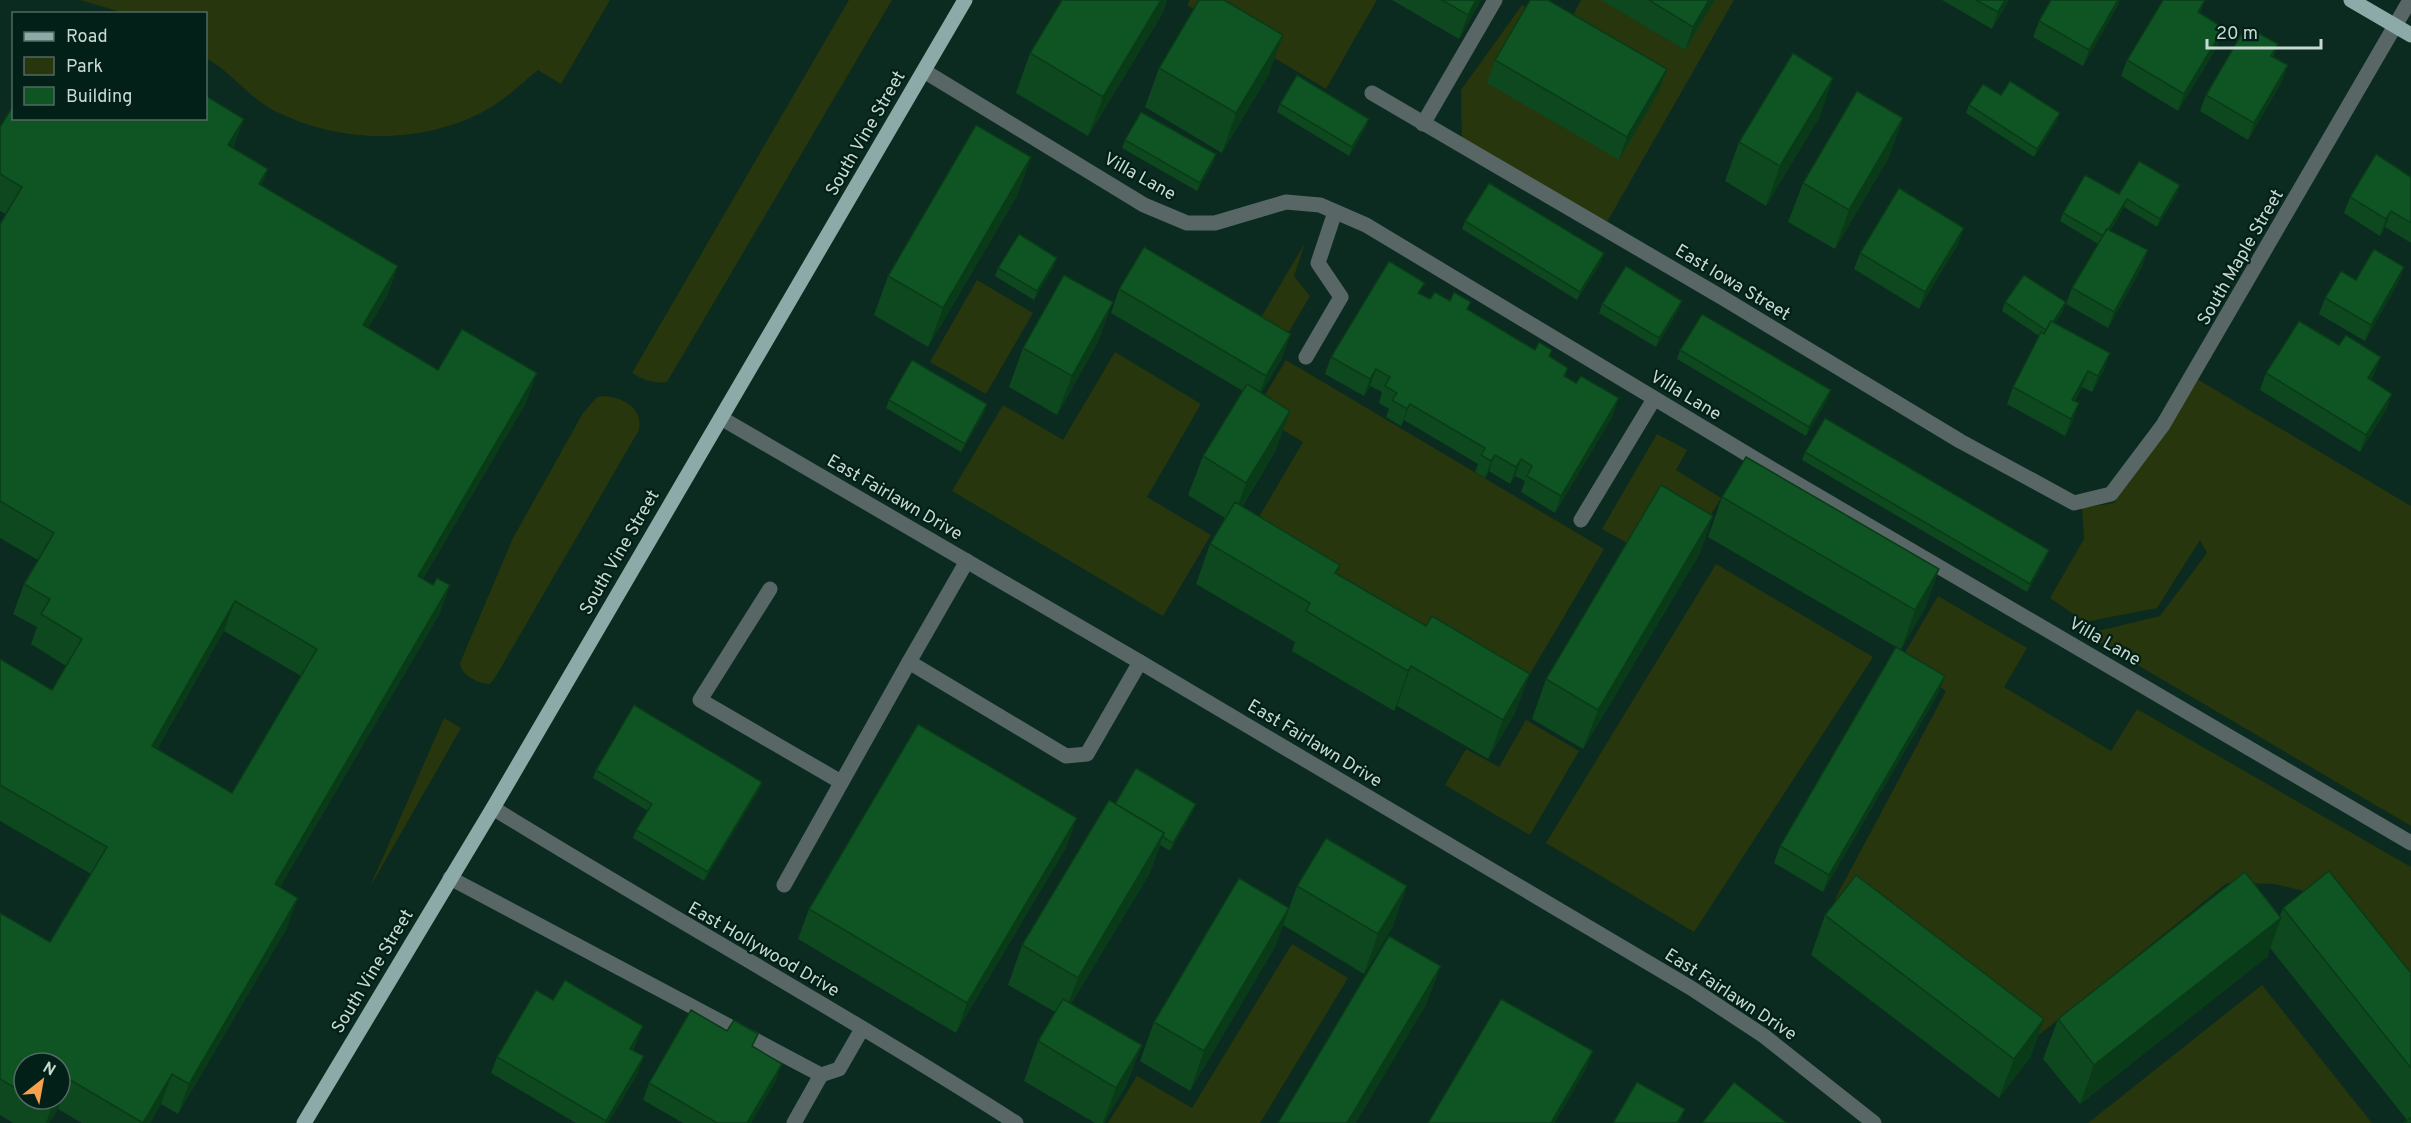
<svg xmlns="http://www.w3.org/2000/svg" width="2411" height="1123" font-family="Overpass,sans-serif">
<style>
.green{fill:#27360c}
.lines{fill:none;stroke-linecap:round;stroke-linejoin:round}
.minor{stroke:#586766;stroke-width:15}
.major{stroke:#8baaa8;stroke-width:15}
.wall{fill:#0d481e;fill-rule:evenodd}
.shaded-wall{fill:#0a3b18}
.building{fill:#0f5423;stroke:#0a3b18;stroke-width:1.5;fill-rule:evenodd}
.labels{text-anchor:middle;stroke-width:4.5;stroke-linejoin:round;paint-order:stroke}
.street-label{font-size:18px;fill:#c8d9d2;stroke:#022017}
</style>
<rect width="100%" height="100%" fill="#0b2a20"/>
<g class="green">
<path d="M80 0H610L561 84 538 70C519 86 501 103 479 114 414 145 338 143 275 111 249 98 231 72 206 58V14L124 13Z"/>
<path d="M849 0H892L667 382C653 384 644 380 632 373Z"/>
<path d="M1190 0H1377L1326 89 1187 5Z"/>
<path d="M1581 0H1734L1603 229 1462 147 1461 90 1522 5 1564 33Z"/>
<path d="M1305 243 1294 276 1310 296 1280 347 1253 331Z"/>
<path d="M977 280 1033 313 986 394 930 362Z"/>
<path d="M1115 352 1201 404 1147 497 1211 535 1163 616 952 491 1003 405 1063 440Z"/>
<path d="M1286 360 1604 549 1518 694 1249 534 1303 442 1254 413Z"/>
<path d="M2197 379 2411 506V826L2085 634 2160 616 2207 553 2200 540 2157 608 2085 622 2050 598 2084 539 2082 508 2114 503Z"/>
<path d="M605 396C625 398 643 409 639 430L496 676 490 684C478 684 461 675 460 663L513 538 583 413 597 397Z"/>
<path d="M1657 434 1687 450 1676 470 1721 498 1693 545 1644 516 1627 543 1602 529Z"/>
<path d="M1716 564 1873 657 1694 932 1546 843Z"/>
<path d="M1938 596 2027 648 2004 687 2111 751 2137 709 2411 867V1001L2330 897 2274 884 2227 883 2029 1043 1835 899 1946 691 1900 661Z"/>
<path d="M444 718 461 728 369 889Z"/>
<path d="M1526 720 1579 751 1530 835 1445 785 1466 749 1499 767Z"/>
<path d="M1292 944 1348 978 1260 1123H1108L1137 1076 1192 1108Z"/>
<path d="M2262 985 2372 1123H2088Z"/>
</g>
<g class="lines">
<g class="minor">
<path d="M924 71 1144 205 1187 223H1215L1286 202 1320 205 1366 225 1772 469 2411 843"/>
<path d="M1372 93 1723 298 1960 441 2074 503 2111 494 2163 425 2410 0"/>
<path d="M1423 124 1495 0"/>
<path d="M1306 357 1341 297 1318 263 1335 212"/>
<path d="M721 418 1140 662 1691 988 1764 1036 1874 1123"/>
<path d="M1581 520 1654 399"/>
<path d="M770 589 700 700 841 782"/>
<path d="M909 662 967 561"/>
<path d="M493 808C666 915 844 1013 1016 1123"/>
<path d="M450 878 821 1075 839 1069 862 1029"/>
<path d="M784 885 909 662 1066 756 1087 754 1140 662"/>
<path d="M794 1123 821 1075"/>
</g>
<g class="major">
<path d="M2351 0 2411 35"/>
<path d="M304 1123 493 808 965 0"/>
</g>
</g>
<g class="wall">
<path d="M1392 0H1481L1459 39Z"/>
<path d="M1601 0H1715L1685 50Z"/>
<path d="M1942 0H2009L1992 29Z"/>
<path d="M2051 0H2120L2118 5 2083 66 2033 37 2039 21Z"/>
<path d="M1164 11 1088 136 1016 93 1030 53Z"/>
<path d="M2200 13 2218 45 2178 111 2121 76 2127 60Z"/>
<path d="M2278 44 2273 57 2288 65 2282 81 2248 140 2200 111 2206 95Z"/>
<path d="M1495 60 1658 93 1619 160 1487 83Z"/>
<path d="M1159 68 1269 74 1222 153 1145 107Z"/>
<path d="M1833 78 1819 118 1766 206 1725 181 1739 142Z"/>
<path d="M2001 95 2057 121 2034 157 1966 113 1969 105Z"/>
<path d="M1280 104 1369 119 1366 127 1349 156 1277 112Z"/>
<path d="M1903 118 1889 157 1835 249 1788 222 1803 183Z"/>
<path d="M244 119 233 148 261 186 398 266 387 296 368 328 438 370 526 403 423 579 433 585H450L439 615 280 887 287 928 178 1114 161 1104 150 1123H82L58 1109 49 1123H13L0 1115V913L50 942 91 874 0 821V659L52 690 66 666 31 644 37 627 13 614 24 584 38 560 0 538V224L6 214 0 211V127ZM224 631 301 676 232 793 157 749ZM24 1063 60 1099H24Z"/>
<path d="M1125 140 1216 154 1213 163 1197 191 1122 148Z"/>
<path d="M1031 157 1017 196 928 347 874 315 888 276Z"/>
<path d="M2411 177V243L2385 227 2380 236 2344 213 2350 197Z"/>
<path d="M2180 185 2177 194 2157 227 2124 207 2110 231 2142 267 2108 328 2066 304 2072 288 2098 244 2060 221 2063 213 2119 194Z"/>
<path d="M1465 221 1601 262 1577 300 1462 229Z"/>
<path d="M1958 244 1919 309 1854 269 1860 253Z"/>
<path d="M1054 266 1034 300 995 276 998 268Z"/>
<path d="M2404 267 2398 283 2365 341 2319 314 2325 298 2356 280Z"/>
<path d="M1119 289 1282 358 1261 393 1276 450 1242 507 1337 574 1515 713 1488 759 1397 706 1394 711 1292 651 1295 642 1196 584 1210 544 1225 518 1188 495 1203 456 1243 391 1111 313Z"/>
<path d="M1420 294 1430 299 1450 301 1468 310 1535 350H1552L1550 357 1568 368 1565 377 1613 415 1555 513 1521 492 1525 481 1515 476 1510 484 1489 471 1485 478 1475 472 1478 464 1404 420 1401 426 1386 417 1389 409 1379 403 1382 392 1370 386 1364 396 1325 374 1331 357Z"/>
<path d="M1682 301 1679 309 1656 347 1599 313 1602 304Z"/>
<path d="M2005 302 2063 311 2055 323 2104 370 2092 392 2082 387 2075 401 2079 403 2073 420 2065 436 2007 404 2013 387 2039 336 2002 311Z"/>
<path d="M1098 342 1057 415 1009 387 1023 348Z"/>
<path d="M1680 350 1828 399 1806 436 1677 359Z"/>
<path d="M2266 373H2375L2371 380 2392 394 2386 410 2360 452 2260 390Z"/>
<path d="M889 400 984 413 961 452 886 408Z"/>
<path d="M1805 452 2046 559 2027 592 1802 460Z"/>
<path d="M1722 497 1939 569 1925 608 1901 649 1939 692 1823 892 1774 863 1780 846 1896 647 1708 537Z"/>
<path d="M1713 516 1699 555 1583 749 1532 719 1546 679Z"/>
<path d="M596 770 762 782 759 790 704 881 633 838 636 830 648 811 593 778Z"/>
<path d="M1115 804H1196L1192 813 1170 851 1160 845 1150 873 1071 1004 1127 1084 1104 1123H1095L1024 1081 1038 1041 1055 1012 1008 985 1022 945Z"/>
<path d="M1066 848 956 1033 798 939 809 909Z"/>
<path d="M1297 886H1407L1393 926 1364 974 1283 925Z"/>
<path d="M1289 908 1275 947 1190 1091 1140 1061 1154 1022Z"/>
<path d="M2283 908 2411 973V1123L2407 1120 2270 948 2267 957 2080 1104 2043 1059 2058 1019 2280 916Z"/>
<path d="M1825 915 2044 1019 2030 1058 1999 1098 1811 955Z"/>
<path d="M553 1000 637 1042 633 1050 638 1073 608 1123H576L491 1073 497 1057Z"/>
<path d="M753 1047 776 1080 751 1123H683L643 1100 649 1083Z"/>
</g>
<g class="shaded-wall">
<path d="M1161 0H1167L1164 11 1088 136 1103 97Z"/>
<path d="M1476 0H1481L1459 39 1468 15Z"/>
<path d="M1709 0H1715L1685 50 1693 27Z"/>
<path d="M2005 0H2009L1992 29 1998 12Z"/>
<path d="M2118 0H2120L2118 5 2083 66 2089 50Z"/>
<path d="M2205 0 2199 17 2198 12Z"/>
<path d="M2224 28 2218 45 2178 111 2184 94Z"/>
<path d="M1283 35 1269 74 1222 153 1236 113Z"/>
<path d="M2288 65 2282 81 2248 140 2254 123Z"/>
<path d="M1667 69 1658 93 1619 160 1627 137Z"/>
<path d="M1833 78 1819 118 1766 206 1780 166Z"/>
<path d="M2060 113 2057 121 2034 157 2037 149Z"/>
<path d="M1903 118 1889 157 1835 249 1849 210Z"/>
<path d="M244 119 233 149 228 145Z"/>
<path d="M1369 119 1366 127 1349 156 1352 147Z"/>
<path d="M1216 154 1213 163 1197 191 1200 183Z"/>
<path d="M1031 157 1017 196 928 347 943 308Z"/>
<path d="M268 169 257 199 259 184Z"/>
<path d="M2180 185 2177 194 2157 227 2160 219Z"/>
<path d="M2127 199 2124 207 2101 246 2104 237Z"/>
<path d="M2391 211 2385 227 2380 236 2386 219Z"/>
<path d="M1964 228 1958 244 1919 309 1925 292Z"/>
<path d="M2148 250 2142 267 2108 328 2114 312Z"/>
<path d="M1604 253 1601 262 1577 300 1580 292Z"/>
<path d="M1057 258 1054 266 1034 300 1037 291Z"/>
<path d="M398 266 387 296 352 355 363 325Z"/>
<path d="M2404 267 2398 283 2365 341 2371 325Z"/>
<path d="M1682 301 1679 309 1656 347 1659 338Z"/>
<path d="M1113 302 1098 342 1057 415 1072 376Z"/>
<path d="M2066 302 2063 311 2044 339 2047 330Z"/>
<path d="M1291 334 1282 358 1257 400 1266 376Z"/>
<path d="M2110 353 2104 370 2092 392 2098 376Z"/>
<path d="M2381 357 2375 373 2362 395 2368 378Z"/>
<path d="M1376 369 1370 386 1364 396 1370 379Z"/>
<path d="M2088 371 2082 387 2066 416 2072 400Z"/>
<path d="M537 373 526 403 407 606 418 576Z"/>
<path d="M1831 390 1828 399 1806 436 1809 427Z"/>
<path d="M2392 394 2386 410 2360 452 2366 435Z"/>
<path d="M1619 398 1613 415 1555 513 1561 496Z"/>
<path d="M2079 403 2073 420 2065 436 2071 419Z"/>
<path d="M987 404 984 413 961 452 965 444Z"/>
<path d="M1410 404 1404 420 1401 426 1407 409Z"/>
<path d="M1290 411 1276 450 1232 522 1246 483Z"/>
<path d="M1495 455 1489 471 1485 478 1491 461Z"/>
<path d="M1521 459 1515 476 1510 484 1516 467Z"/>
<path d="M1713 516 1699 555 1583 749 1598 710Z"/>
<path d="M2049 550 2046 559 2027 592 2030 584Z"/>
<path d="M1939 569 1925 608 1901 650 1915 610Z"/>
<path d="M450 585 439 615 264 914 275 884Z"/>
<path d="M235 601 224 631 141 776 152 746Z"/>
<path d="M1411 666 1397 706 1394 711 1408 671Z"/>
<path d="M1530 674 1515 713 1488 759 1503 720Z"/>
<path d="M1945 676 1939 692 1823 892 1829 875Z"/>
<path d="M762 782 759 790 704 881 708 872Z"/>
<path d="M1196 804 1192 813 1170 851 1173 843Z"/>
<path d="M1077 818 1066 848 956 1033 967 1003Z"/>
<path d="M1164 833 1150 873 1063 1017 1078 978Z"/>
<path d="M1407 886 1393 926 1364 974 1378 934Z"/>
<path d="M298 898 287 928 178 1114 189 1084Z"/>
<path d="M1289 908 1275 947 1190 1091 1204 1051Z"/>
<path d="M2281 918 2267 957 2080 1104 2094 1065Z"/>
<path d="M1441 966 1426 1005 1356 1123H1347Z"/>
<path d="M2044 1019 2030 1058 1999 1098 2014 1059Z"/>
<path d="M643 1026 637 1042 624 1065 630 1049Z"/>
<path d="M1142 1045 1127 1084 1104 1123H1103L1116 1088Z"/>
<path d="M1593 1051 1587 1067 1555 1123H1551Z"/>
<path d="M644 1056 638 1073 608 1123H605Z"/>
<path d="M782 1064 776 1080 751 1123H747Z"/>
<path d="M172 1074 161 1104 150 1123H143Z"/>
<path d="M69 1079 58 1109 49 1123H46L51 1109 57 1099H60V1093Z"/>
<path d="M1685 1109 1680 1123H1677Z"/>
</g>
<g class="building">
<path d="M1062 0H1161L1103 97 1030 53Z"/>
<path d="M1199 0H1224L1283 35 1236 113 1159 68Z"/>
<path d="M1442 0H1476L1468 15Z"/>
<path d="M1530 0H1548L1667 69 1627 137 1495 60Z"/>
<path d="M1649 0H1709L1693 27Z"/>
<path d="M1976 0H2005L1998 12Z"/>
<path d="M2051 0H2118L2089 50 2039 21Z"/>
<path d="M2163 0H2205L2198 12 2224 28 2184 94 2127 60Z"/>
<path d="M2246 26 2278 44 2271 56 2288 65 2254 123 2206 95Z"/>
<path d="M1793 53 1833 78 1780 166 1739 142Z"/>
<path d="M1297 75 1369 119 1352 147 1280 104Z"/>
<path d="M2010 81 2060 113 2037 149 1969 105 1983 84 2001 95Z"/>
<path d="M1857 91 1903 118 1849 210 1803 183Z"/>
<path d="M206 96 244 119 228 145 268 169 259 184 398 266 363 325 438 370 462 329 537 373 418 576 433 585 437 578 450 585 275 884 298 898 189 1084 172 1074 143 1123 69 1079 60 1093V1063H24V1093L0 1079V913L50 942 107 847 0 785V659L52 690 82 639 41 614 50 599 24 584 54 533 0 501V224L22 187 0 174V127L14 104V118H206ZM235 601 317 649 232 793 152 746Z"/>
<path d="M1141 112 1216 154 1200 183 1125 140Z"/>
<path d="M976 125 1031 157 943 308 888 276Z"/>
<path d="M2376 154 2411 177V223L2391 211 2386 219 2350 197Z"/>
<path d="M2139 161 2180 185 2160 219 2127 199 2108 230 2107 229 2103 236 2063 213 2085 175 2119 194Z"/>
<path d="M1489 183 1604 253 1580 292 1465 221Z"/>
<path d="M1899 188 1964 228 1925 292 1860 253Z"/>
<path d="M2107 229 2148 250 2114 312 2072 288Z"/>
<path d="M1019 234 1057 258 1037 291 998 268Z"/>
<path d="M1144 247 1291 334 1266 376 1119 289Z"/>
<path d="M2374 249 2404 267 2371 325 2325 298 2341 271 2356 280Z"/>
<path d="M1389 261 1425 283 1418 293 1430 299 1435 292 1450 301 1454 292 1471 302 1467 309 1535 350 1539 342 1552 350 1549 356 1568 368 1564 376 1576 383 1581 376 1619 398 1561 496 1527 476 1532 466 1521 459 1516 467 1495 455 1491 461 1481 455 1485 448 1410 404 1407 409 1392 400 1397 393 1385 386 1390 377 1376 369 1370 379 1331 357Z"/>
<path d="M1626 266 1682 301 1659 338 1602 304Z"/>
<path d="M1064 275 1113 302 1072 376 1023 348Z"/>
<path d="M2024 275 2066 302 2053 322 2051 321 2046 330 2005 302Z"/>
<path d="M1702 314 1831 390 1809 427 1680 350Z"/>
<path d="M2051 321 2110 353 2098 376 2088 371 2072 400 2079 403 2071 419 2013 387 2041 332 2044 334Z"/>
<path d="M2299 321 2339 345 2346 335 2381 357 2368 378 2392 394 2366 435 2266 373Z"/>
<path d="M912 360 987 404 965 444 889 400Z"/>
<path d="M1247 384 1290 411 1246 483 1203 456Z"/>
<path d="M1825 418 2049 550 2030 584 1805 452Z"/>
<path d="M1746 457 1939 569 1915 610 1722 497Z"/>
<path d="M1661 485 1713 516 1598 710 1546 679Z"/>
<path d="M1235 502 1340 565 1335 573 1426 626 1432 616 1530 674 1503 720 1411 666 1408 671 1306 611 1310 603 1210 544Z"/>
<path d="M1896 647 1945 676 1829 875 1780 846Z"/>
<path d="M634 705 762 782 708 872 636 830 652 804 596 770Z"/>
<path d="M918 724 1077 818 967 1003 809 909Z"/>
<path d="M1136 768 1196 804 1173 843 1163 837 1164 833 1115 804Z"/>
<path d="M1109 800 1164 833 1078 978 1022 945Z"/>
<path d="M1326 838 1407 886 1378 934 1297 886Z"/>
<path d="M2329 871 2411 973V1068L2283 908Z"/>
<path d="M2245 872 2281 918 2094 1065 2058 1019Z"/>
<path d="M1856 875 2044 1019 2014 1059 1825 915Z"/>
<path d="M1239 878 1289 908 1204 1051 1154 1022Z"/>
<path d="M1389 936 1441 966 1347 1123H1278Z"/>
<path d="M565 980 643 1026 630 1049 644 1056 606 1121 497 1057 536 990 553 1000Z"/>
<path d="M1063 999 1142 1045 1116 1088 1038 1041Z"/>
<path d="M1501 999 1593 1051 1551 1123H1428Z"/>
<path d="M691 1010 727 1031 734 1020 758 1034 752 1046 782 1064 747 1123H717L649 1083Z"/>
<path d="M1637 1082 1685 1109 1677 1123H1613Z"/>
<path d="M1734 1082 1787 1123H1702Z"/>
<path d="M34 1099H57L51 1109Z"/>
<path d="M2411 1118V1123H2404Z"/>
</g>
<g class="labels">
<g class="street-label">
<text transform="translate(865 133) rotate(-60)" y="6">South Vine Street</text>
<text transform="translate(1140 176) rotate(29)" y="6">Villa Lane</text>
<text transform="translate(2240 257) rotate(-60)" y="6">South Maple Street</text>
<text transform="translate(1733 282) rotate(31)" y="6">East Iowa Street</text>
<text transform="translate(1686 395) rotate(31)" y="6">Villa Lane</text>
<text transform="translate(895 497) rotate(30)" y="6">East Fairlawn Drive</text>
<text transform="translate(619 552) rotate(-60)" y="6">South Vine Street</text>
<text transform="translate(2105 641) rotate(30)" y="6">Villa Lane</text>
<text transform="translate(1315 743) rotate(31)" y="6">East Fairlawn Drive</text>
<text transform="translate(764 949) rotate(30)" y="6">East Hollywood Drive</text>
<text transform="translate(372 971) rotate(-59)" y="6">South Vine Street</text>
<text transform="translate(1731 994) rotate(33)" y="6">East Fairlawn Drive</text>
</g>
</g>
<rect x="12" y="12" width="195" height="108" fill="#022017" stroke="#516a62" stroke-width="1.5"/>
<rect x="24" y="32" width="30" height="9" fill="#8baaa8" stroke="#516a62" stroke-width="1.5"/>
<text x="66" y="42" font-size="18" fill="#c8d9d2">Road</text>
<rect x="24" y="57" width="30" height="18" fill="#27360c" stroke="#516a62" stroke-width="1.5"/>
<text x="66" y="72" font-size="18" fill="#c8d9d2">Park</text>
<rect x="24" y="87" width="30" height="18" fill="#0f5423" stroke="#516a62" stroke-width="1.5"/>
<text x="66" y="102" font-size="18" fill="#c8d9d2">Building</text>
<g transform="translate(42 1081) rotate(31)"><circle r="28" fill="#022017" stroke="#516a62" stroke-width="1.5"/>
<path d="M0-4.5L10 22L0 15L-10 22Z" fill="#f9a04c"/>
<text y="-9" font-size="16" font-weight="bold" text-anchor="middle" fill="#c8d9d2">N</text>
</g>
<path d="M2207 39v9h114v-9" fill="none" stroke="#c8d9d2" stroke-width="3"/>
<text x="2216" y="39" font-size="18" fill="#c8d9d2" stroke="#022017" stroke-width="4.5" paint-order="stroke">20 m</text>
</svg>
